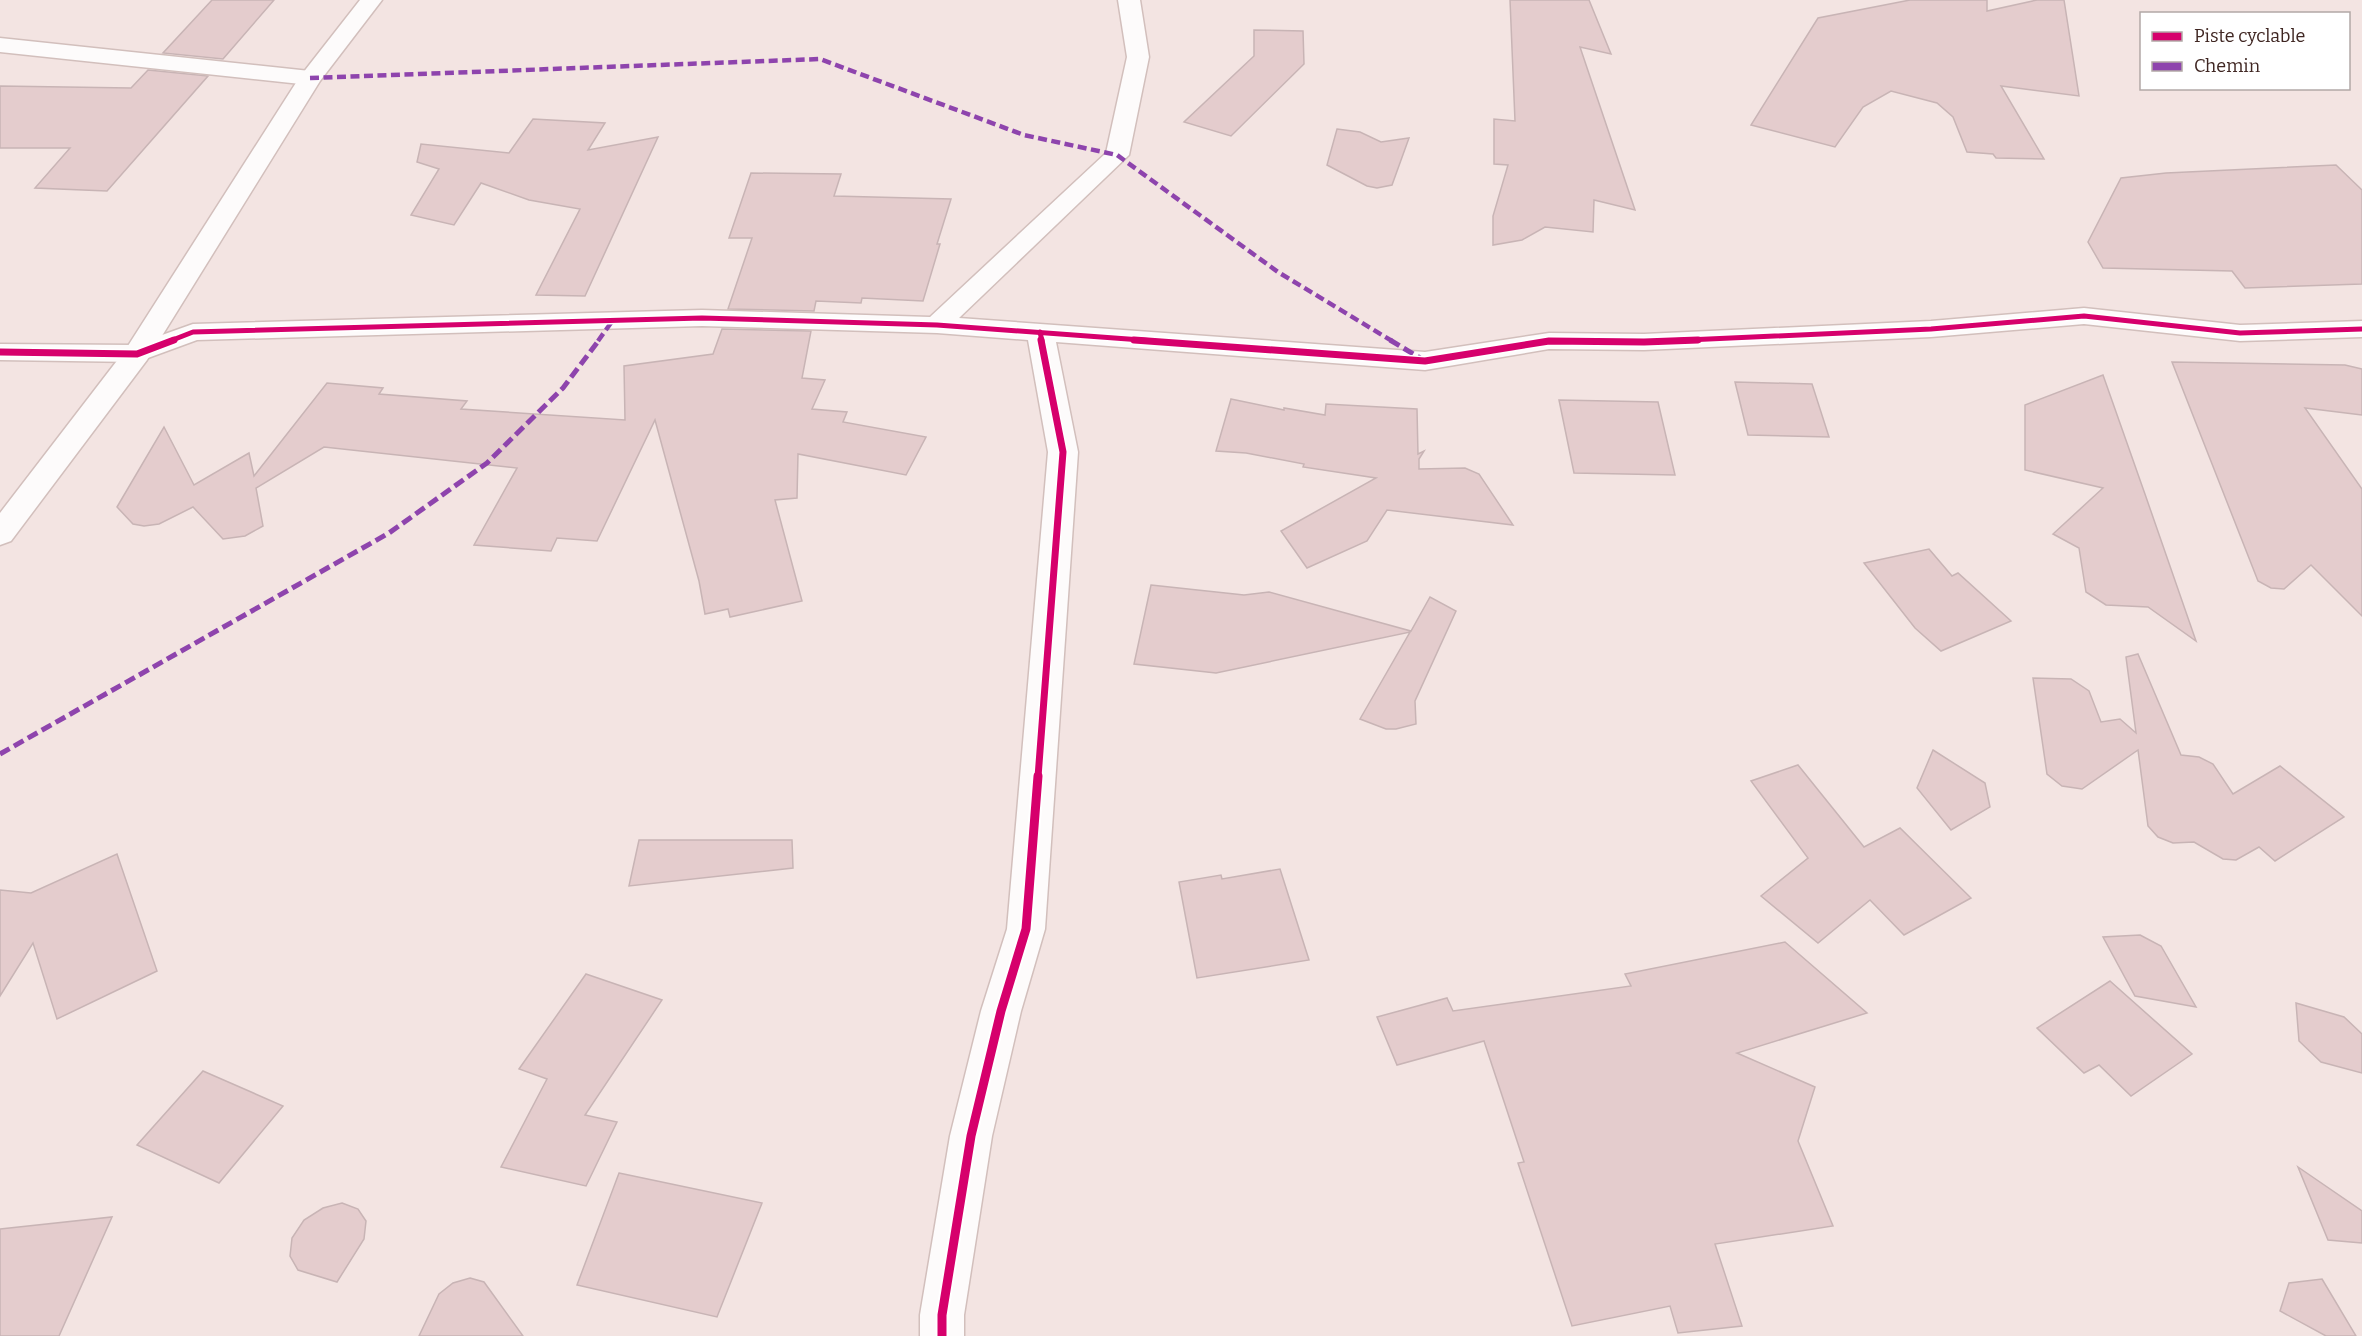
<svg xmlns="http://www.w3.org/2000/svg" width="2362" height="1336" font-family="Bitter,serif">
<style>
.building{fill:#e4cccd;stroke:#c8b4b5;stroke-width:1.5}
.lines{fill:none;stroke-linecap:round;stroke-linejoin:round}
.minor-casing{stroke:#d2bfbc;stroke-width:3}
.major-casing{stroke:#d2bfbc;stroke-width:3}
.minor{fill:#fdfbfb;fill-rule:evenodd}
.major{fill:#fdfbfb;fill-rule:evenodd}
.quiet-far1{stroke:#8e44ad;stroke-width:4.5;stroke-dasharray:9 4.5;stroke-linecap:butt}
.quiet{stroke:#8e44ad;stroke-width:5;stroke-dasharray:11 5;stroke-linecap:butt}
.cycleway-far2-casing{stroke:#fff;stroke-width:8}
.cycleway-far1-casing{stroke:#fff;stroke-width:10}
.cycleway-casing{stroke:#fff;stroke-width:13}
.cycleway-far2{stroke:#d6006c;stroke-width:5}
.cycleway-far1{stroke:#d6006c;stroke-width:7}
.cycleway{stroke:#d6006c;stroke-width:9}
</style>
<rect width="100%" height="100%" fill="#f3e4e2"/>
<g class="building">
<path d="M212 0H274L223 59 163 53Z"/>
<path d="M1510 0H1589L1611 54 1580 47 1635 210 1594 200 1593 232 1545 227 1522 240 1493 245V216L1508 165 1494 164V119L1515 121Z"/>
<path d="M1910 0H1987V11L2037 0H2064L2079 96 2001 86 2044 159 1996 158 1993 154 1967 152 1953 117 1937 103 1891 91 1863 107 1835 147 1751 125 1818 18Z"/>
<path d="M1254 30 1303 31 1304 64 1231 136 1184 122 1254 56Z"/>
<path d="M148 70 208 76 107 191 35 188 70 148H0V86L131 88Z"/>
<path d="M533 119 605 123 588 150 658 137 585 296 536 295 580 209 529 200 481 183 454 225 411 215 439 169 417 162 421 144 509 153Z"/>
<path d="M1337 129 1360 132 1381 142 1409 138 1392 185 1377 188 1367 186 1327 165Z"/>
<path d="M2336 165 2362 190V284L2245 288 2232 271 2103 268 2088 242 2121 178 2166 173Z"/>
<path d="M751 173 841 174 834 196 951 199 937 244H940L923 301 862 298 861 303 816 301 814 311 728 309 752 238H729Z"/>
<path d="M722 329 811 331 802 378 825 380 812 409 847 412 843 422 926 437 906 475 798 454 797 498 775 500 802 601 730 617 728 609 705 614 699 581 655 420 597 541 557 538 551 551 474 545 517 468 324 447 256 488 263 526 245 536 223 539 193 507 159 524 144 526 133 524 117 507 164 427 194 485 249 453 254 476 327 383 383 388 379 394 467 401 461 409 625 420 624 366 713 354Z"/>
<path d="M2172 362 2345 365 2362 369V415L2305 408 2362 489V616L2311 565 2284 589 2271 588 2258 581Z"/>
<path d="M2103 375 2146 497 2196 641 2148 607 2106 605 2086 592 2079 548 2053 534 2103 488 2025 470V405Z"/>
<path d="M1735 382 1812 384 1829 437 1748 435Z"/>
<path d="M1231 399 1284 410V408L1325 415 1326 404 1417 409 1418 454 1424 451 1419 459V469L1465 468 1479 474 1513 525 1387 510 1367 541 1307 568 1281 531 1376 478 1303 467 1304 464 1246 453 1216 451Z"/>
<path d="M1559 400 1658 402 1675 475 1574 473Z"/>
<path d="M1929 549 1952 576 1958 573 2011 621 1941 651 1915 628 1864 563Z"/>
<path d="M1151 585 1244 595 1269 592 1411 631 1430 597 1456 611 1415 701 1416 724 1396 729H1386L1360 719 1410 632 1216 673 1134 664Z"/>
<path d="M2138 654 2181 755 2199 757 2213 764 2233 794 2280 766 2344 817 2275 861 2259 847 2236 860 2223 859 2194 842 2173 843 2158 837 2148 826 2138 750 2082 789 2062 786 2047 774 2033 678 2071 679 2089 691 2101 722 2120 719 2136 733 2126 657Z"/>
<path d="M1933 750 1985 783 1990 807 1951 830 1917 788Z"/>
<path d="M1798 765 1864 847 1900 828 1971 898 1904 935 1870 900 1818 943 1761 896 1808 858 1751 781Z"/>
<path d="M639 840H792L793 868 629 886Z"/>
<path d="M117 854 157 971 57 1019 33 943 0 996V890L31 893Z"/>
<path d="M1280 869 1309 960 1197 978 1179 882 1221 875 1222 879Z"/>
<path d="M2140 935 2161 946 2196 1007 2135 996 2103 937Z"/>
<path d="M1785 942 1867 1013 1737 1053 1815 1087 1798 1141 1833 1226 1715 1244 1742 1326 1678 1333 1670 1306 1572 1326 1518 1163 1524 1162 1484 1041 1397 1065 1377 1017 1447 998 1453 1011 1631 986 1625 974Z"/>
<path d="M586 974 662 1000 585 1115 617 1122 586 1186 501 1167 547 1079 519 1069Z"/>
<path d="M2110 981 2192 1054 2131 1096 2099 1065 2084 1073 2037 1028Z"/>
<path d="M2296 1003 2344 1017 2362 1034V1073L2321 1062 2299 1041Z"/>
<path d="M203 1071 283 1106 219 1183 137 1145Z"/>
<path d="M2298 1167 2362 1211V1243L2328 1240Z"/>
<path d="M619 1173 762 1203 717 1317 577 1285Z"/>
<path d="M342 1203 358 1209 366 1221 364 1239 337 1282 298 1270 290 1256 292 1238 304 1220 323 1208Z"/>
<path d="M112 1217 59 1336H0V1229Z"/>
<path d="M470 1278 484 1282 523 1336H419L439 1294 453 1283Z"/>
<path d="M2322 1279 2356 1336H2326L2280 1311 2289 1283Z"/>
</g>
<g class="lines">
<defs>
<g id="minor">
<path d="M1118 0H1140L1149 57 1129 155 959 318 1425 352 1549 333 1644 334 1931 321 2084 308 2240 325 2362 321V337L2240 341 2084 324 1931 337 1644 350 1549 349 1425 370 1056 342 1078 452 1045 929 1021 1011 992 1136 964 1315V1336H920V1315L950 1136 981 1011 1007 929 1048 452 1028 340 937 333 702 326 197 340 137 362 0 360V344L134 345 193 324 702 310 930 317 1106 153 1127 57Z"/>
<path d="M0 38 310 71 318 73 321 78 318 83 310 85 0 52Z"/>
</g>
<path id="major" d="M360 0H382L320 81 147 360 11 541 0 545V513L126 349 299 78Z"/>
</defs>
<use href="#minor" class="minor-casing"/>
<use href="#major" class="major-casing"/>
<use href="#minor" class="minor"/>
<use href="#major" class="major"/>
<g class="quiet-far1">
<path d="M310 78 820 59 1024 135 1117 155 1278 272 1392 341"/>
<path d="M598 341 613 320"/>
</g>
<g class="quiet">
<path d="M1390 340 1420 358"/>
<path d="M0 754 389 533 487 463 563 388 599 340"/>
</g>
<defs>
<g id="cycleway-far2">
<path d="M1040 332 1042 341"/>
<path d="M170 341 193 332 702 318 937 325 1155 341"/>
<path d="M1549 341H1555"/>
<path d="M1665 341 1931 329 2084 316 2240 333 2362 329"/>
</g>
<g id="cycleway-far1">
<path d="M1134 340 1425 361 1549 341 1644 342 1698 340"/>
<path d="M0 352 137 354 174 340"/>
<path d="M1038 777 1063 452 1041 340"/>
</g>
<path id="cycleway" d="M942 1336V1315L971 1136 1001 1011 1026 929 1038 776"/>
</defs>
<use href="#cycleway-far2" class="cycleway-far2-casing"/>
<use href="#cycleway-far1" class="cycleway-far1-casing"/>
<use href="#cycleway" class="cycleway-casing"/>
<use href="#cycleway-far2" class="cycleway-far2"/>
<use href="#cycleway-far1" class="cycleway-far1"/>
<use href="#cycleway" class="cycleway"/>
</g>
<rect x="2140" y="12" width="210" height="78" fill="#ffffff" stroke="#b2a8a7" stroke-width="1.5"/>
<rect x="2152" y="32" width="30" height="9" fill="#d6006c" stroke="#b2a8a7" stroke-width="1.5"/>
<text x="2194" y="42" font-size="18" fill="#3f2622">Piste cyclable</text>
<rect x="2152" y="62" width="30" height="9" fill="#8e44ad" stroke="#b2a8a7" stroke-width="1.5"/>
<text x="2194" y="72" font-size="18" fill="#3f2622">Chemin</text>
</svg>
